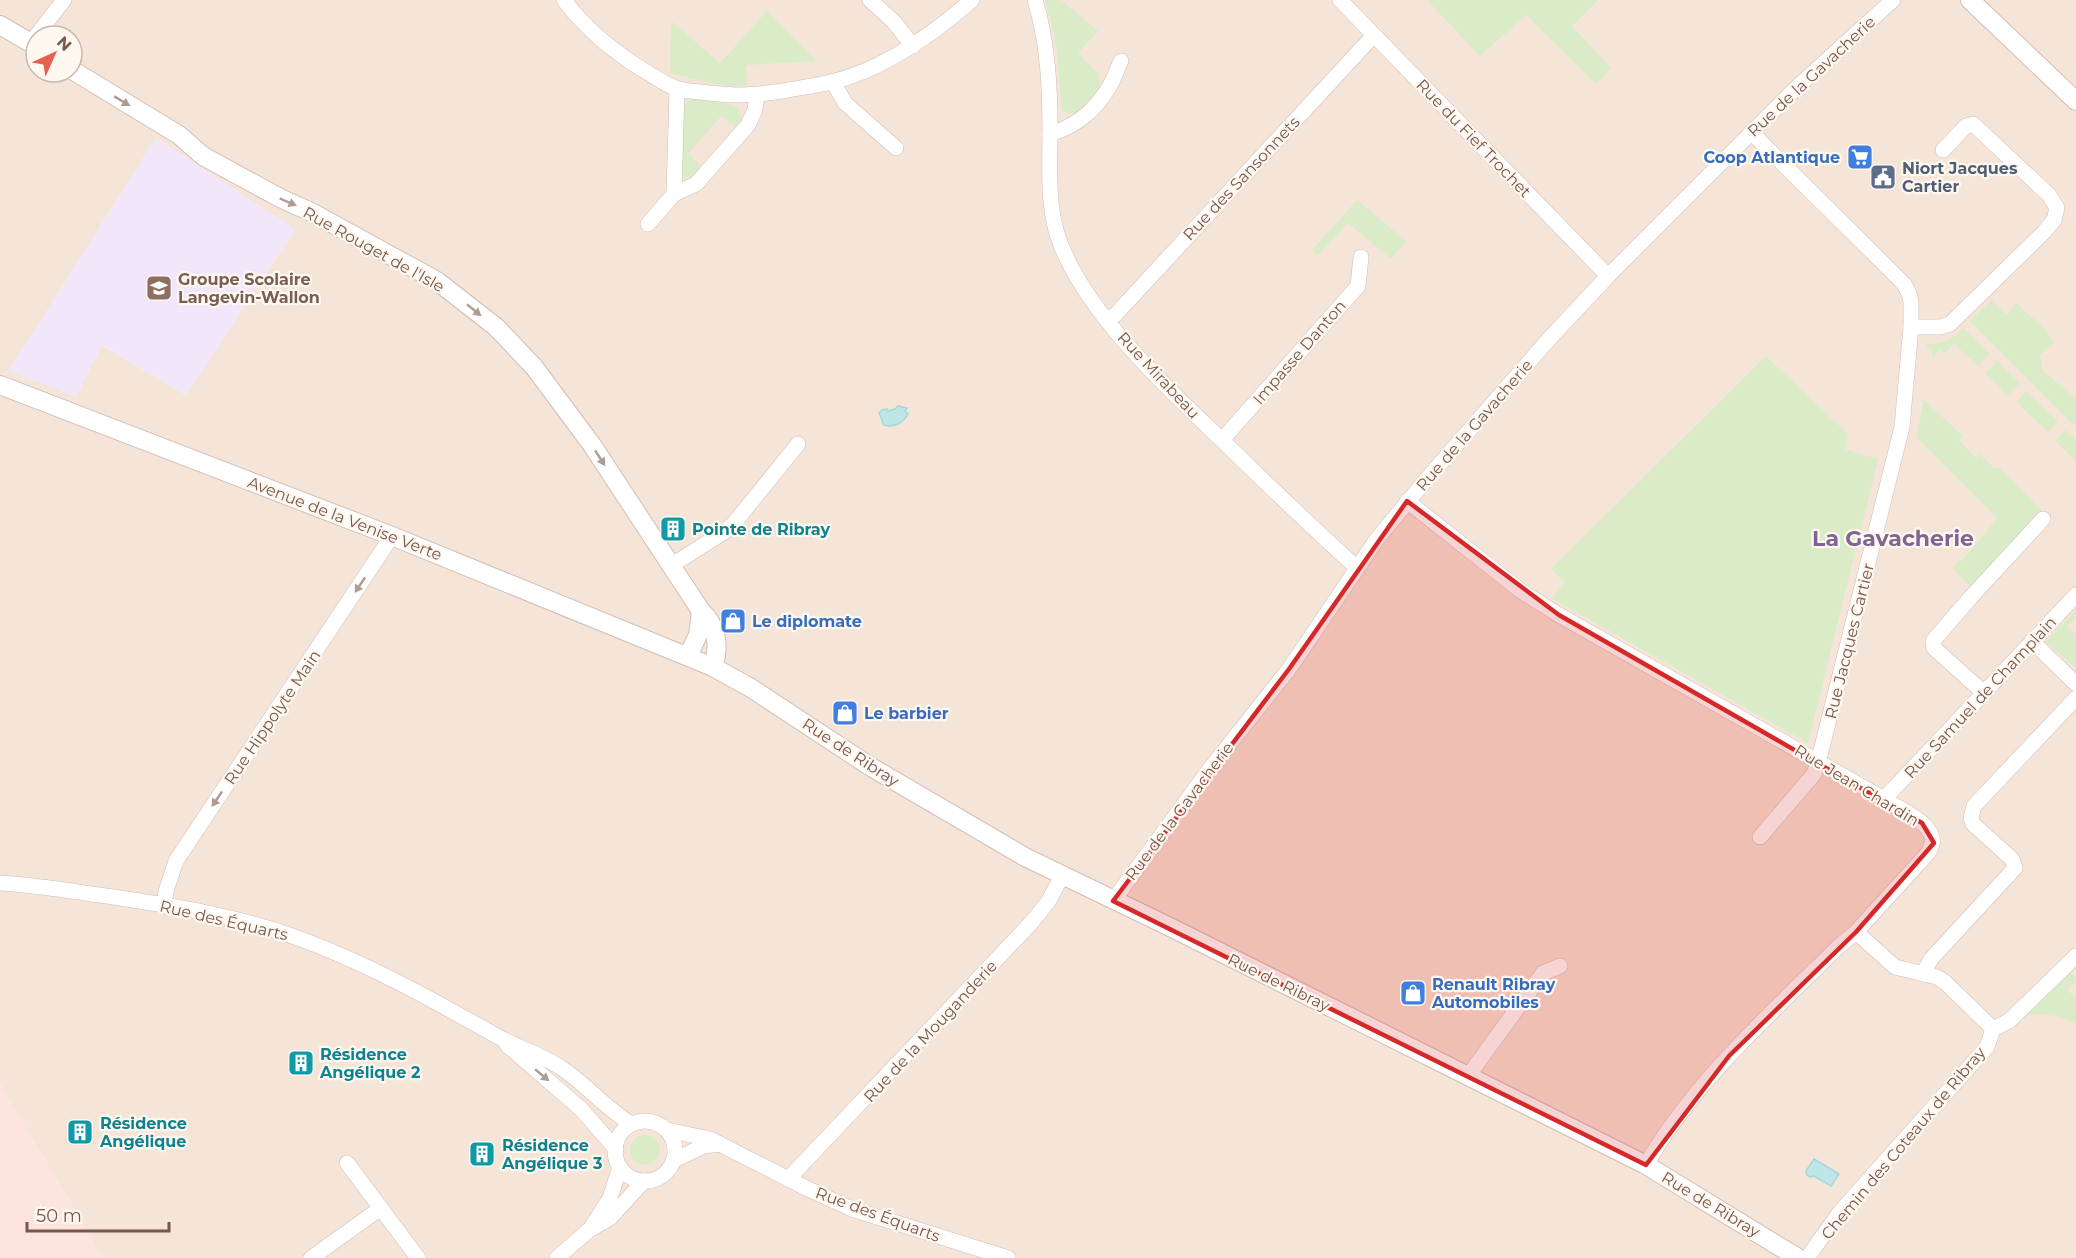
<svg xmlns="http://www.w3.org/2000/svg" width="2076" height="1258" font-family="Montserrat,sans-serif">
<style>
.residential{fill:#f5e5d8;fill-rule:evenodd}
.commercial{fill:#fde4de}
.education{fill:#f1e6fa}
.green{fill:#daebc8}
.water{fill:#bee6e7;stroke:#a4d7d9;stroke-width:1.5}
.lines{fill:none;stroke-linecap:round;stroke-linejoin:round}
.minor-casing{stroke:#d2bdb2;stroke-width:16}
.tertiary-casing{stroke:#d2bdb2;stroke-width:20}
.minor{stroke:#fff;stroke-width:15}
.tertiary{stroke:#fff;stroke-width:18}
.oneway{fill:#af9a94}
.marked{fill:#d62828;fill-opacity:0.2;stroke:#d62828;stroke-width:4.5;stroke-linejoin:round}
.labels{text-anchor:middle;stroke-width:4.5;stroke-linejoin:round;paint-order:stroke}
.street-label{font-size:16px;fill:#79574c;stroke:#fff8f1}
.shop-label{font-size:16px;font-weight:bold;fill:#366cbe;stroke:#fff8f1;text-anchor:start}
.service-label{font-size:16px;font-weight:bold;fill:#4e5e75;stroke:#fff8f1;text-anchor:start}
.education-label{font-size:16px;font-weight:bold;fill:#785e54;stroke:#fff8f1;text-anchor:start}
.culture-label{font-size:16px;font-weight:bold;fill:#0d838f;stroke:#fff8f1;text-anchor:start}
.district-label{font-size:22px;font-weight:bold;fill:#7f6594;stroke:#fff8f1}
</style>
<rect width="100%" height="100%" fill="#fdf4ea"/>
<path class="residential" d="M0 0H2076V1258H103L0 1084ZM36 36H72V72H36ZM156 138 295 229 186 395 101 345 9 371Z"/>
<path class="commercial" d="M0 1084 73 1208 103 1258H0Z"/>
<path class="education" d="M156 138 295 229 186 395 102 345 76 397 9 371Z"/>
<g class="green">
<path d="M1045 0H1061L1098 31 1078 53 1099 74 1100 87 1079 112 1069 114 1062 110 1056 43Z"/>
<path d="M1427 0H1598L1572 26 1611 68 1596 84 1526 15 1480 56Z"/>
<path d="M767 11 817 61 746 65 747 86C721 87 695 79 670 73L671 21 720 63Z"/>
<path d="M693 98 734 105 740 111 742 120 736 127 721 116 688 154 701 166 693 178 685 177 680 171 683 106Z"/>
<path d="M1357 200 1406 241 1391 259 1348 223 1318 255 1312 250Z"/>
<path d="M1992 300 2007 315 2016 303 2045 329 2054 343 2040 355 2043 371 2076 398V427L1970 321Z"/>
<path d="M1963 328 1990 354 1978 366 1954 344 1945 353 1940 350 1932 357V349L1925 348 1928 344C1944 344 1952 339 1963 328Z"/>
<path d="M1766 356 1848 434 1845 449 1878 459 1808 743 1551 598 1565 583 1551 569Z"/>
<path d="M1997 361 2020 383 2008 395 1985 373Z"/>
<path d="M2026 391 2058 421 2048 432 2016 402Z"/>
<path d="M1924 400 1962 435 1959 440 1976 458 1980 454 1995 469 1998 467 2044 512 1972 588 1952 568 1968 554 1997 518 1916 437Z"/>
<path d="M2065 430 2076 440V461L2055 441Z"/>
<path d="M2075 611 2076 616 2067 626 2076 635V666L2074 667 2046 642Z"/>
<path d="M2071 971 2076 980 2067 990 2076 998V1024C2058 1015 2043 1012 2023 1016Z"/>
<circle cx="645" cy="1150" r="15"/>
</g>
<g class="water">
<path d="M898 406 907 408 905 411 908 414C903 423 894 428 884 425L879 413 882 410 887 409 888 411 895 409Z"/>
<path d="M1814 1159 1839 1174 1831 1186 1814 1176 1810 1177 1807 1175 1806 1171Z"/>
</g>
<g class="lines">
<defs>
<g id="minor">
<path d="M564 0C587 31 616 54 650 74 658 79 668 86 678 89 685 91 693 91 700 92 732 96 751 96 782 91 798 88 815 86 831 82 883 70 933 34 972 0"/>
<path d="M870 0 894 22 913 46"/>
<path d="M1035 0C1048 43 1050 87 1050 131 1050 161 1048 192 1054 222 1071 302 1170 390 1228 446 1270 487 1313 528 1357 568"/>
<path d="M1340 0 1608 276"/>
<path d="M36 36 64 0"/>
<path d="M833 82 845 103 896 148"/>
<path d="M1751 132 1904 284 1909 293 1911 302V327L1902 427 1818 763 1814 774 1760 837"/>
<path d="M1050 134C1075 127 1096 110 1109 87 1114 80 1117 69 1121 61"/>
<path d="M674 194 677 89"/>
<path d="M648 224 674 194 696 184 748 125 755 110 757 95"/>
<path d="M1108 320 1116 314 1374 35"/>
<path d="M1911 327H1940L1950 324 2044 232 2054 220 2057 208 2049 195 1973 124 1966 126 1943 150"/>
<path d="M1222 440 1358 286 1361 257"/>
<path d="M1407 501 1521 591 1559 615 1884 799C1902 811 1946 827 1928 853L1856 932 1837 948C1771 1013 1692 1084 1646 1165"/>
<path d="M672 565 724 532 735 522 798 444"/>
<path d="M2032 641 2076 684"/>
<path d="M1984 693 1934 648 1933 641 1971 597 2043 519"/>
<path d="M1884 799 2076 595"/>
<path d="M0 883C38 885 76 892 113 897 174 906 237 916 295 937 365 962 431 999 495 1035 516 1047 539 1054 560 1067 586 1084 604 1107 631 1124"/>
<path d="M1113 901 1209 770 1289 669 1377 539 1425 481 1549 339 1608 276 1795 89 1893 0"/>
<path d="M164 905 166 891 176 861 392 536"/>
<path d="M1856 932 1895 967 1937 977 1946 983 1993 1029"/>
<path d="M1923 974 1931 959 2015 868 2012 859 1973 824 1971 818 1974 806 2076 698"/>
<path d="M507 1045 581 1109 616 1149"/>
<path d="M1468 1076 1543 973 1560 966"/>
<circle cx="645" cy="1151" r="30"/>
<path d="M667 1130 710 1139 806 1188 852 1209 1008 1258"/>
<path d="M674 1160 704 1146 720 1144"/>
<path d="M347 1163 418 1258"/>
<path d="M788 1179 1031 923 1048 902 1062 876"/>
<path d="M592 1226 610 1198 620 1167"/>
<path d="M311 1258 381 1208"/>
<path d="M557 1258 589 1230 610 1218 644 1181"/>
<path d="M1807 1258 1840 1212 1987 1047 1993 1029 2009 1021 2076 956"/>
</g>
<g id="tertiary">
<path d="M1970 0 2076 101"/>
<path d="M0 25 36 46"/>
<path d="M72 70 179 135 203 156 280 198 311 212 437 281 496 327 534 367 592 445 701 611C717 625 720 648 713 667"/>
<path d="M0 385 392 536 713 667 751 688 871 767 1025 857 1170 927 1646 1165 1798 1258"/>
<path d="M688 656 698 635 701 611"/>
</g>
</defs>
<use href="#minor" class="minor-casing"/>
<use href="#tertiary" class="tertiary-casing"/>
<use href="#minor" class="minor"/>
<use href="#tertiary" class="tertiary"/>
</g>
<defs><path id="oneway-solid" d="M-6-.8H1V-3.2L6.5 0L1 3.2V.8H-6Z" transform="scale(1.5)"/></defs>
<g class="oneway">
<use href="#oneway-solid" transform="translate(122 101) rotate(31)"/>
<use href="#oneway-solid" transform="translate(288 202) rotate(23)"/>
<use href="#oneway-solid" transform="translate(474 310) rotate(39)"/>
<use href="#oneway-solid" transform="translate(600 458) rotate(57)"/>
<use href="#oneway-solid" transform="translate(360 585) rotate(124)"/>
<use href="#oneway-solid" transform="translate(217 799) rotate(124)"/>
<use href="#oneway-solid" transform="translate(542 1075) rotate(40)"/>
</g>
<path class="marked" d="M1407 501 1559 615 1922 823 1934 843 1856 932 1729 1056 1646 1165 1113 901 1289 669Z"/>
<defs>
<symbol id="supermarket-square" viewBox="-11 -11 22 22"><rect x="-9" y="-9" width="18" height="18" rx="4" fill="#3f7fe0" stroke="#fff8f1"/><path d="M-6-5.5h2.5l.6 2H6L4.5 2H-2.5L-4.4-4H-6ZM-1.5 3.2a1.3 1.3 0 1 0 .1 0ZM3 3.2a1.3 1.3 0 1 0 .1 0Z" fill="#fff"/></symbol>
<symbol id="civic-square" viewBox="-11 -11 22 22"><rect x="-9" y="-9" width="18" height="18" rx="4" fill="#5c6f8a" stroke="#fff8f1"/><path d="M-.6-6.5H3V-4.5H.6V-3L4-1V1h2V6H-6V1h2V-1L-.6-3ZM-1.2 2.5V6h2.4V2.5Z" fill="#fff"/></symbol>
<symbol id="school-square" viewBox="-11 -11 22 22"><rect x="-9" y="-9" width="18" height="18" rx="4" fill="#8d6e63" stroke="#fff8f1"/><path d="M0-5L7-2L0 1L-7-2ZM-4 1L0 2.5L4 1V4Q0 6-4 4Z" fill="#fff"/></symbol>
<symbol id="building-square" viewBox="-11 -11 22 22"><rect x="-9" y="-9" width="18" height="18" rx="4" fill="#0f9aa8" stroke="#fff8f1"/><path d="M-4-6H4V6H1V3H-1V6H-4ZM-2.5-4.3h1.7v1.8h-1.7ZM.8-4.3h1.7v1.8H.8ZM-2.5-1h1.7V.8h-1.7ZM.8-1h1.7V.8H.8Z" fill="#fff"/></symbol>
<symbol id="shop-square" viewBox="-11 -11 22 22"><rect x="-9" y="-9" width="18" height="18" rx="4" fill="#3f7fe0" stroke="#fff8f1"/><path d="M-5-2.5h2.3a2.7 3.5 0 0 1 5.4 0H5L5.5 6h-11ZM-1.5-2.5h3a1.5 2.3 0 0 0-3 0Z" fill="#fff"/></symbol>
</defs>
<g fill-rule="evenodd">
<use href="#supermarket-square" x="1845" y="142" width="30" height="30"/>
<use href="#civic-square" x="1868" y="162" width="30" height="30"/>
<use href="#school-square" x="144" y="273" width="30" height="30"/>
<use href="#building-square" x="658" y="514" width="30" height="30"/>
<use href="#shop-square" x="718" y="606" width="30" height="30"/>
<use href="#shop-square" x="830" y="698" width="30" height="30"/>
<use href="#shop-square" x="1398" y="978" width="30" height="30"/>
<use href="#building-square" x="286" y="1048" width="30" height="30"/>
<use href="#building-square" x="65" y="1117" width="30" height="30"/>
<use href="#building-square" x="467" y="1139" width="30" height="30"/>
</g>
<g class="labels">
<g class="street-label">
<text transform="translate(1811 76) rotate(-43)" y="6">Rue de la Gavacherie</text>
<text transform="translate(1474 138) rotate(46)" y="6">Rue du Fief Trochet</text>
<text transform="translate(1241 178) rotate(-47)" y="6">Rue des Sansonnets</text>
<text transform="translate(374 249) rotate(29)" y="6">Rue Rouget de l'Isle</text>
<text transform="translate(1299 352) rotate(-49)" y="6">Impasse Danton</text>
<text transform="translate(1159 375) rotate(47)" y="6">Rue Mirabeau</text>
<text transform="translate(1474 425) rotate(-49)" y="6">Rue de la Gavacherie</text>
<text transform="translate(345 518) rotate(21)" y="6">Avenue de la Venise Verte</text>
<text transform="translate(1849 641) rotate(-76)" y="6">Rue Jacques Cartier</text>
<text transform="translate(1980 697) rotate(-47)" y="6">Rue Samuel de Champlain</text>
<text transform="translate(272 717) rotate(-56)" y="6">Rue Hippolyte Main</text>
<text transform="translate(851 752) rotate(33)" y="6">Rue de Ribray</text>
<text transform="translate(1857 785) rotate(31)" y="6">Rue Jean Chardin</text>
<text transform="translate(1179 811) rotate(-53)" y="6">Rue de la Gavacherie</text>
<text transform="translate(224 920) rotate(13)" y="6">Rue des Équarts</text>
<text transform="translate(1279 982) rotate(26)" y="6">Rue de Ribray</text>
<text transform="translate(930 1031) rotate(-47)" y="6">Rue de la Mouganderie</text>
<text transform="translate(1903 1143) rotate(-50)" y="6">Chemin des Coteaux de Ribray</text>
<text transform="translate(1711 1204) rotate(31)" y="6">Rue de Ribray</text>
<text transform="translate(878 1214) rotate(20)" y="6">Rue des Équarts</text>
</g>
<g class="shop-label">
<text x="1840" y="163" text-anchor="end">Coop Atlantique</text>
<text x="752" y="627">Le diplomate</text>
<text x="864" y="719">Le barbier</text>
<text x="1432" y="990">Renault Ribray<tspan x="1432" dy="18">Automobiles</tspan></text>
</g>
<g class="service-label">
<text x="1902" y="174">Niort Jacques<tspan x="1902" dy="18">Cartier</tspan></text>
</g>
<g class="education-label">
<text x="178" y="285">Groupe Scolaire<tspan x="178" dy="18">Langevin-Wallon</tspan></text>
</g>
<g class="culture-label">
<text x="692" y="535">Pointe de Ribray</text>
<text x="320" y="1060">Résidence<tspan x="320" dy="18">Angélique 2</tspan></text>
<text x="100" y="1129">Résidence<tspan x="100" dy="18">Angélique</tspan></text>
<text x="502" y="1151">Résidence<tspan x="502" dy="18">Angélique 3</tspan></text>
</g>
<g class="district-label">
<text x="1893" y="546">La Gavacherie</text>
</g>
</g>
<g transform="translate(54 54) rotate(45)"><circle r="28" fill="#fff8f1" stroke="#c9b8af" stroke-width="1.5"/>
<path d="M0-4.5L10 22L0 15L-10 22Z" fill="#e66150"/>
<text y="-9" font-size="16" font-weight="bold" text-anchor="middle" fill="#79574c">N</text>
</g>
<path d="M27 1222v9h142v-9" fill="none" stroke="#79574c" stroke-width="3"/>
<text x="36" y="1222" font-size="18" fill="#79574c" stroke="#fff8f1" stroke-width="4.5" paint-order="stroke">50 m</text>
</svg>
